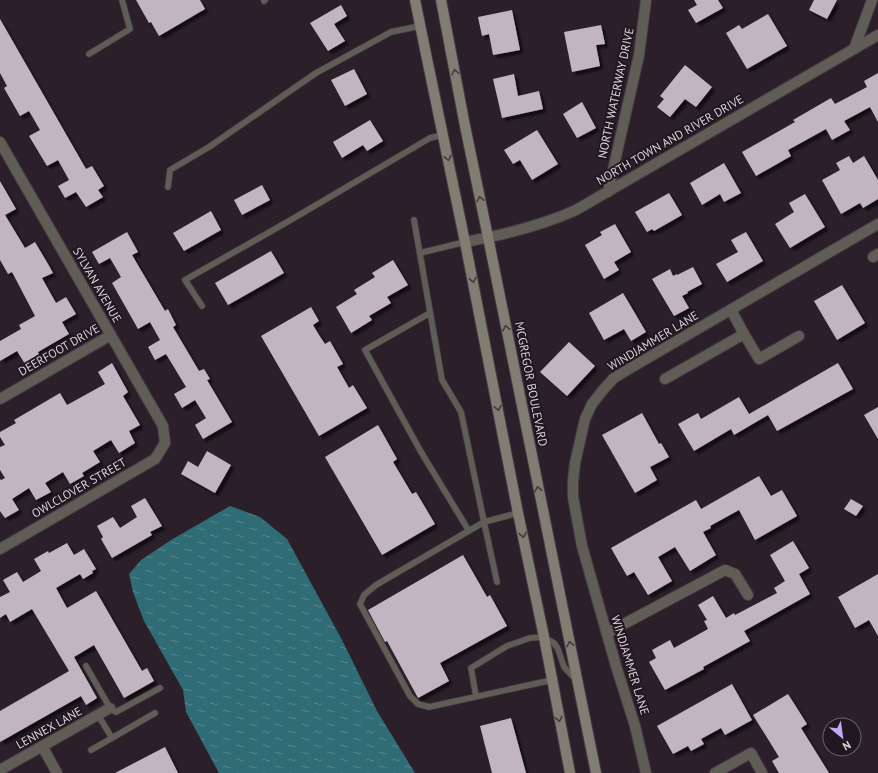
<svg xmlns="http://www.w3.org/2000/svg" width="878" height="773" font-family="'PT Sans',sans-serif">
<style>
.water{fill:url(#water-ripples)}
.building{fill:#c2b4c1;filter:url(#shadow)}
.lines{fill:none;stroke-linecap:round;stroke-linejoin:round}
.service-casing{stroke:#473c46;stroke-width:7}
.minor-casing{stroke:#473c46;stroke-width:12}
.secondary-casing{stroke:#473c46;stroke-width:12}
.service{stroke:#605d57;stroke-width:5.5}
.minor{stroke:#605d57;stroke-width:10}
.secondary{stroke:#827d73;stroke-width:10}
.oneway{stroke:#433b3e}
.labels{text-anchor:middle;stroke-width:4;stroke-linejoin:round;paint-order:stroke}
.street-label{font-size:12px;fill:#dad2d9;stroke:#211721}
</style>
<defs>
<pattern id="water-ripples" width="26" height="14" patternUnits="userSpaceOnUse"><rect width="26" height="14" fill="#306c75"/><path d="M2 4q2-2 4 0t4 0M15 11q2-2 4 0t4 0" fill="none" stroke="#57878e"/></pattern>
<filter id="shadow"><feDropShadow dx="3.5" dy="3.5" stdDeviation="1" flood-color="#0009"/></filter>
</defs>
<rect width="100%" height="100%" fill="#2b202a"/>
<path class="water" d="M230 506 260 517 287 539 342 640 377 711 415 773H219L186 712 183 690 144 621 133 592 129 574 141 560 171 540Z"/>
<g class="building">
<path d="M136 0H200L205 9 159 36 151 22 149 23Z"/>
<path d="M694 0H718L723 8 696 23 688 10 697 5Z"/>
<path d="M814 0H837L827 19 809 10Z"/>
<path d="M341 5 347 16 334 24 345 41 328 51 310 23Z"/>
<path d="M512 10 520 50 493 55 489 34 482 36 478 17Z"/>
<path d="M768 14 787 46 747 69 726 33 739 25 742 29Z"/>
<path d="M0 19 86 169 92 166 104 186 98 190 103 197 86 207 76 192 65 198 58 186 69 180 58 160 47 166 29 136 40 130 29 111 20 116 4 88 7 86 0 73Z"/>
<path d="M601 25 605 44 596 45 600 66 572 72 564 32Z"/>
<path d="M685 65 712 87 696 107 685 99 670 117 657 107 664 99 660 96Z"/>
<path d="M354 69 367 94 345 106 331 80Z"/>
<path d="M878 73V122L870 107 844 121 850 130 832 140 826 129 788 150 791 156 756 176 742 152 795 122 793 120 831 98 835 104 867 87 864 81Z"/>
<path d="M514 74 518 96 539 91 543 109 502 118 493 79Z"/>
<path d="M582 102 596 128 577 138 563 114Z"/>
<path d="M370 120 383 141 367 151 363 145 342 158 333 142Z"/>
<path d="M537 130 558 164 532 180 520 160 513 164 504 150Z"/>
<path d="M849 156 853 163 864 156 878 180V199L863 208 860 203 841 214 822 180 840 170 836 163Z"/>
<path d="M724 163 741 193 724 202 720 194 702 205 690 183Z"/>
<path d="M0 181 16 209 5 215 25 248 35 242 48 264 53 273 42 278 56 303 66 297 76 314 62 322 69 334 38 352 39 355 25 364 17 351 0 361V341L21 329 19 325 35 316 12 272 8 274 0 260Z"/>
<path d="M262 185 270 200 242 215 234 200Z"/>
<path d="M669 193 682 215 654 231 652 229 647 232 635 212Z"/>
<path d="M805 194 825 227 790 248 775 224 794 212 789 203Z"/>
<path d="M211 211 221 230 184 251 173 233Z"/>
<path d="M615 224 631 252 614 262 619 270 604 279 585 245 602 235 600 232Z"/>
<path d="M127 232 138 252 132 255 165 311 168 309 176 325 173 327 199 371 204 369 210 379 207 380 232 422 203 439 195 425 206 418 195 400 182 408 174 394 186 387 166 354 155 360 148 347 160 340 150 322 138 329 112 283 121 277 110 258 99 264 92 252Z"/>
<path d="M746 232 763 261 727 282 716 264 738 252 731 240Z"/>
<path d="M271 251 284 273 228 305 215 283Z"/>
<path d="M393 260 408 285 387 297 391 303 369 316 372 320 351 333 336 307 357 294 354 290 375 277 372 273Z"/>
<path d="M693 267 702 284 687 292 688 293 682 296 689 308 674 316 652 279 670 269 673 276 677 274V275Z"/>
<path d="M842 285 865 323 837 340 814 301Z"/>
<path d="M623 293 646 332 631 341 624 329 604 340 589 313Z"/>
<path d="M311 307 319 321 313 325 319 335 325 344 330 341 343 364 337 367 349 388 353 385 367 408 319 436 261 336Z"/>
<path d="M569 342 595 366 567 396 540 372Z"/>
<path d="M112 363 128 392 123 396 140 425 129 431 135 443 119 453 111 440 93 451 100 462 82 473 84 476 70 484 63 472 45 483 51 492 36 500 29 488 12 499 19 510 5 518 0 511V479L1 480 5 478 0 470V447L5 445 0 437V432L16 423 14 420 60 393 67 405 105 384 98 372Z"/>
<path d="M838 363 853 389 777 431 768 415 734 435 731 429 694 451 678 424 698 413 701 419 739 397 749 414Z"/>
<path d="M878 407V439L864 415Z"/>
<path d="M642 413 659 444 661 443 669 457 650 467 657 480 635 493 602 435Z"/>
<path d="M378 425 397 459 393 462 402 477 412 494 416 492 435 524 382 555 325 457Z"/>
<path d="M207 451 231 465 215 493 181 474 188 461 198 467Z"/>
<path d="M759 476 771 496 782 490 797 516 755 540 739 510 710 526 711 528 703 532 716 555 690 571 675 547 658 557 672 581 648 595 634 572 627 576 611 548 696 500 701 509Z"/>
<path d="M145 498 162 526 150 532 152 535 112 558 101 539 103 537 97 526 113 517 120 528 137 517 131 506Z"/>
<path d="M851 499 863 506 856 516 844 509Z"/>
<path d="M793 541 809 568 799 574 810 594 744 631 750 641 703 667 704 669 665 690 649 662 656 658 652 650 670 640 674 648 708 629 704 621 707 620 698 605 713 596 726 618 734 613 735 615 777 593 774 588 785 581 770 555Z"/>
<path d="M67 543 74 555 84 549 96 569 92 571 93 573 83 579 80 574 56 588 67 608 96 591 142 671 147 668 154 681 124 698 94 645 74 657 97 698 86 705 81 696 0 742V711L69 671 32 609 10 622 6 614 0 618V597L10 592 3 580 17 572 23 582 41 571 34 559 48 551 49 553Z"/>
<path d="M463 555 487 597 490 595 507 626 440 663 449 681 418 698 387 641 385 642 368 610Z"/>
<path d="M878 574V636L869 620 855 628 838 597Z"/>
<path d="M732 684 752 720 725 735 721 728 701 739 704 744 691 751 688 746 673 754 657 726Z"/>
<path d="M788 694 807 724 801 728 829 773H779L772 761 779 757 753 715Z"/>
<path d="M511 718 526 773H492L480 726Z"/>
<path d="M165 747 178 773H115Z"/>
</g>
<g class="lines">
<defs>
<g id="service">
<path d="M264 1 265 0"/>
<path d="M89 54 130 29 122 0"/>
<path d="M168 187 170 170 209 147 316 73 391 32 420 26"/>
<path d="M414 220 442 380 461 412 484 522 497 582"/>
<path d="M420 253 465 242"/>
<path d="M202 306 185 280 289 221 430 138 443 135"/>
<path d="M430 313 365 350 421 452 469 531"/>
<path d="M518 513 484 522 376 585 364 595 360 604 410 696 418 704 429 707 552 680"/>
<path d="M86 666 110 708 116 712 160 688"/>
<path d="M476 696 471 668 507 646 530 638 544 637 554 643 558 649 564 667 575 679"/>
<path d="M98 715 112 738 155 713"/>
<path d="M91 750 112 738"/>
</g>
<g id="minor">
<path d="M854 49 872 0"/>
<path d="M0 142 163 426 165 443 155 459 0 549"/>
<path d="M608 192 639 55 646 0"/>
<path d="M465 242C503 235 541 226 576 210L878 35"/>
<path d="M873 257 878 254"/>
<path d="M731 310 744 334"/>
<path d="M665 379 744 334 759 359 799 336"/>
<path d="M0 399 111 335"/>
<path d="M607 633 725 570 735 574 748 595"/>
<path d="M42 746 57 773"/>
<path d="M0 770 110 708"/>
<path d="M646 773 635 726 616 666 582 546 573 497V481L575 463 585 419 592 404 603 390 614 378 627 370 878 224"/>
<path d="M715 773 751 753 762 773"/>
</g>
<g id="secondary">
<path d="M415 0 426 54 465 242 518 513 544 637 570 773"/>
<path d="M441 0 465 126 488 237 596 773"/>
</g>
</defs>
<use href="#service" class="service-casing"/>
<use href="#minor" class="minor-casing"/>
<use href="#secondary" class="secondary-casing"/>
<use href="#service" class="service"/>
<use href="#minor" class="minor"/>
<use href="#secondary" class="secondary"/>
</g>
<defs><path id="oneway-chevron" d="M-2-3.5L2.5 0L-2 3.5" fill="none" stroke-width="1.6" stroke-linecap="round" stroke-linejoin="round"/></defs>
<g class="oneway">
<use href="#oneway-chevron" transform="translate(455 72) rotate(-101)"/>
<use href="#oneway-chevron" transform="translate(448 158) rotate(78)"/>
<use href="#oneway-chevron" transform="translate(480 199) rotate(-102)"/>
<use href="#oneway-chevron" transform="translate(473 280) rotate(79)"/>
<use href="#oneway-chevron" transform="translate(506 328) rotate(-101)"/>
<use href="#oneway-chevron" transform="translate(498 408) rotate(79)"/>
<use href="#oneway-chevron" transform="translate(538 489) rotate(-101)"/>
<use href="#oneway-chevron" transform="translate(523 535) rotate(79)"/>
<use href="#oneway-chevron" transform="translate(570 644) rotate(-101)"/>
<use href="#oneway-chevron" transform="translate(559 719) rotate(79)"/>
</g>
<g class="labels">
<g class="street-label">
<text transform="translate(616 93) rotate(-78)" y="4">NORTH WATERWAY DRIVE</text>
<text transform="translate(670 140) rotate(-30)" y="4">NORTH TOWN AND RIVER DRIVE</text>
<text transform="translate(97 285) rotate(60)" y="4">SYLVAN AVENUE</text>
<text transform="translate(653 341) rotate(-31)" y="4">WINDJAMMER LANE</text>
<text transform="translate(59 350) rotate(-30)" y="4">DEERFOOT DRIVE</text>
<text transform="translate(531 384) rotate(79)" y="4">MCGREGOR BOULEVARD</text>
<text transform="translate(79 488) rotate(-30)" y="4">OWLCLOVER STREET</text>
<text transform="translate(630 665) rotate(73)" y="4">WINDJAMMER LANE</text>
<text transform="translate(49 728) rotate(-29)" y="4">LENNEX LANE</text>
</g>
</g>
<g transform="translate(842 737) rotate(151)"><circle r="19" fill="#211721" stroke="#6b626b"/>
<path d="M0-3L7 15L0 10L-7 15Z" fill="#c0a8f4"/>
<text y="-6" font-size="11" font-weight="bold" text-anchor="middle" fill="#dad2d9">N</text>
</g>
</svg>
